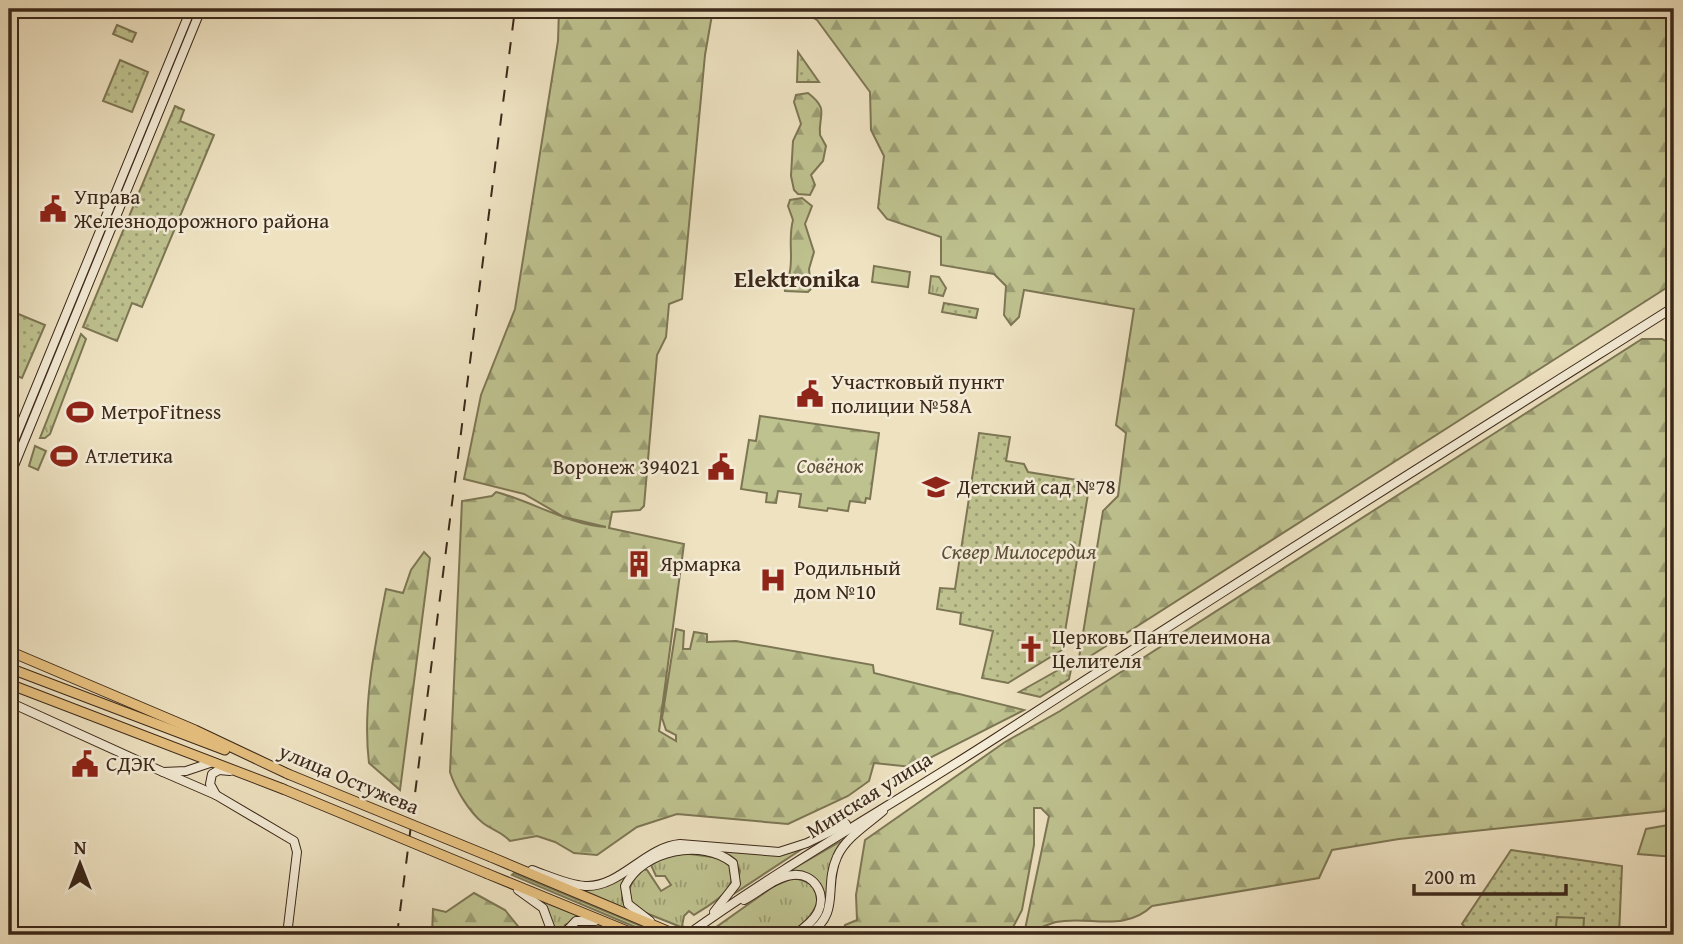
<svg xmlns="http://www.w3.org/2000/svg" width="1683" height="944" font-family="'Gentium Book Plus',serif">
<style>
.grass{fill:url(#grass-tufts);stroke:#7d7654;stroke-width:2}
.forest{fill:url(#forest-firs);stroke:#7d7654;stroke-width:2}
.park{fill:url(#park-dots);stroke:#7d7654;stroke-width:2}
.pitch{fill:#bec28f;stroke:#7d7654;stroke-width:2}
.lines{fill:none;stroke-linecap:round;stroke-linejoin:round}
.secondary-casing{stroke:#3c291a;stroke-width:10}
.primary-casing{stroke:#3c291a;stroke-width:11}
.secondary{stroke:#f4ecd7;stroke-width:8}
.primary{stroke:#e7c180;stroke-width:9}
.rail{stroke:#3c291a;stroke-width:2;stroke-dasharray:12 12;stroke-linecap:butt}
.primary-bridge-casing{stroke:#3c291a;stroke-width:11;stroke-linecap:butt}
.primary-bridge{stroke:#e7c180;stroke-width:9}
.labels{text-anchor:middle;stroke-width:5;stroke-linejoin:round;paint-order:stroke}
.poi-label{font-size:21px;fill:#3c291a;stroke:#f4ecd7;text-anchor:start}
.park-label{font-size:21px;font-style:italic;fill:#5c4f37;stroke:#f4ecd7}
.street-label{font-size:21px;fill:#3c291a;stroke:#f4ecd7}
.quarter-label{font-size:24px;font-weight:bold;fill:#3c291a;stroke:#f4ecd7}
</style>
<defs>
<pattern id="grass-tufts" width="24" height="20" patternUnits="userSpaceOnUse" patternTransform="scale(1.75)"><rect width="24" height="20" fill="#bec28f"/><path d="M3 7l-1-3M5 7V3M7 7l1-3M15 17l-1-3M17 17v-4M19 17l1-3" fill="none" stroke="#9c9e74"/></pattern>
<pattern id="forest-firs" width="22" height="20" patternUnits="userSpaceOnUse" patternTransform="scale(1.75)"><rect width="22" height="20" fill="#bec28f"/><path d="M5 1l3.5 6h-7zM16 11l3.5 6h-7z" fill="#9c9e74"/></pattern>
<pattern id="park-dots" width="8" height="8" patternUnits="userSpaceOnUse" patternTransform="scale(1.75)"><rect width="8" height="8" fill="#bec28f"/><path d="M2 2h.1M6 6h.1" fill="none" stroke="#9c9e74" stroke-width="1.8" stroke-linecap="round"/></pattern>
</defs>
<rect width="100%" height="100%" fill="#eee2c1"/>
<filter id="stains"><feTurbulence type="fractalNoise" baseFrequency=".00286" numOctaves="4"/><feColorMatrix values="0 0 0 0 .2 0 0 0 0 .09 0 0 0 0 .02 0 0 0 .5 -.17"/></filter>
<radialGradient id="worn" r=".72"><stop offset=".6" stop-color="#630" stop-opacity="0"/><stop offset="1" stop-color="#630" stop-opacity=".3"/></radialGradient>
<g class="grass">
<path d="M931 276 939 277 946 288 943 296 929 293Z"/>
<path d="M81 334 86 339 50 434 45 438H40Z"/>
<path d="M35 446 46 451 38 470 29 466Z"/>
<path d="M848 837 842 843C835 871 833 930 799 935L808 928 824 893 820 884 786 873Z"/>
<path d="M667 847 738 852 802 849 735 893 740 871 732 858 666 849 623 886 622 900 631 911 575 887 591 888Z"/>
<path d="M682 853 720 858 734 869C732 894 714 902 694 915L689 911 684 916 682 926 701 935 641 911C621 898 629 883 643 869L647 870 661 891 671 885 665 876H656L651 865 666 856Z"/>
<path d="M514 873 663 935H654L512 875Z"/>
<path d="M793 878C839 886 812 919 789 935H722L715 928 774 886Z"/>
<path d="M537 897 584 916 565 925 560 935H555L547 908Z"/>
<path d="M591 922 622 935H566L574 925Z"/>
</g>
<g class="forest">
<path d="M559 9H713L705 55 682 299 669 304 666 337 657 355 644 506 640 510 612 512 609 528 684 544 659 731 676 741V735L666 730 662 718 676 629 684 631 683 649H690L694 632 707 634V642L736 641 873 665 874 673 1024 710 912 767 874 763 869 781 848 796 788 824 677 814 637 827 597 855 574 853 555 842 537 836 510 841C502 832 492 830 483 823 469 812 455 788 450 772L462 501 492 496 496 492C534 502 567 524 606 527L564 517 524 494 464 479 481 395 515 309 558 41Z"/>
<path d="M809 9H1674V283L1078 664 1103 511 1118 496 1126 433 1116 425 1134 309 1024 290 1019 317 1011 325 1004 315 1006 286 994 274 941 265V237L887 219 878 208 884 156 871 130 870 92 817 20 808 15Z"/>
<path d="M808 93C830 110 818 114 820 135L826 146 823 161 811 175 815 185 810 195 798 194 794 190 791 176 793 141 801 124 794 102 796 95Z"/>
<path d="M802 198 812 206 805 224 814 252 809 269 811 289 808 292 785 291C783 283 789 279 790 271 793 254 788 238 793 220L788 206 790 200Z"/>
<path d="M1642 339H1662L1669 343 1674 339V810L1399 839 1332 850 1319 878 1152 906C1124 933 1088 915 1056 922 1045 925 1034 931 1024 934L1049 816 1041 808H1034V845L1022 910 1009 935H820L827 931 842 933 845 925 857 920 856 895 865 840 1005 742 1060 711Z"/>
<path d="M760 416 879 433 870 499 866 498 865 503 850 501 848 511 828 508 827 511 799 507 801 494 778 491 776 503 766 502 767 493 741 489 749 440 756 441Z"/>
<path d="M424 552 430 558 400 790 369 763C362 706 375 645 386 589L403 593 411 570Z"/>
<path d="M474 893 505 910 525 935H432L433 909 446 912Z"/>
</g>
<g class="park">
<path d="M117 25 136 33 132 42 113 34Z"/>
<path d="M798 52 819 82H797Z"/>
<path d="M120 60 148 72 132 112 103 101Z"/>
<path d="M175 106 184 110 180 121 214 135 142 307 132 303 117 341 83 327Z"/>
<path d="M944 303 978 309 976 318 942 312Z"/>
<path d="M16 313 45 325 22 378 9 373V331Z"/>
<path d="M979 433 1010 437 1006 461 1024 464 1028 472 1090 482 1062 650 1008 683 982 678 993 631 960 624 961 613 937 609 940 588 955 589Z"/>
<path d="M1069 664 1072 665 1069 679 1040 697 1019 692Z"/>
<path d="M1511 850 1622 866 1619 935H1472L1462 924Z"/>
</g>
<g class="pitch">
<path d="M874 266 910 272 908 287 872 282Z"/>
<path d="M1674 824V857L1638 854 1646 829Z"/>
<path d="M1557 917 1584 918 1583 935H1555Z"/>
</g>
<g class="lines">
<defs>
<g id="secondary">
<path d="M9 453 191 9"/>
<path d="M9 478 201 9"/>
<path d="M9 702 163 772 186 771 213 762"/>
<path d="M163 772 216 795 294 841 297 852 287 935"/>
<path d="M216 795 210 784 212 774 219 770 230 771"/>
<path d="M532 870C549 876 568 885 585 886 620 888 645 847 680 844L779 852 807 843 846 824"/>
<path d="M518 890 543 908 553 935"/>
<path d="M744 900C759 892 777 876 793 875 814 873 827 894 818 912 813 922 803 929 794 935"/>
<path d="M650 921 628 904 625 886C643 850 702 838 733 863L736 884 714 912"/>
<path d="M563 935 576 921H595"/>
<path d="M687 935C786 864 892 805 994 739 1219 593 1447 450 1674 307"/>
<path d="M808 935C842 912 823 888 837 857 845 838 868 824 883 811"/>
</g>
<g id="primary">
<path d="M9 651 195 730 288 774"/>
<path d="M9 668 225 750"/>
<path d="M9 684 283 789"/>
<path d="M491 857 677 935"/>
<path d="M488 874 637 935"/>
</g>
</defs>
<use href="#secondary" class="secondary-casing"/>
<use href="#primary" class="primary-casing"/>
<use href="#secondary" class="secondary"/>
<use href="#primary" class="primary"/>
<path class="rail" d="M397 935 515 9"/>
<defs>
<g id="primary-bridge">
<path d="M288 774 491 857"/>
<path d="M283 789 488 874"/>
</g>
</defs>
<use href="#primary-bridge" class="primary-bridge-casing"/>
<use href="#primary-bridge" class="primary-bridge"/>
</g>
<defs>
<symbol id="civic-bare" viewBox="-9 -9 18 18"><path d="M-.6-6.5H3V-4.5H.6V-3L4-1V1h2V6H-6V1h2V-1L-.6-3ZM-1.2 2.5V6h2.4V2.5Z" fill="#8f2418" stroke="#f4ecd7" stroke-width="2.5" paint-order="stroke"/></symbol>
<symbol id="stadium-bare" viewBox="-9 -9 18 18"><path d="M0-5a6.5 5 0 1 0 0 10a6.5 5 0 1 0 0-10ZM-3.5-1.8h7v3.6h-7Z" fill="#8f2418" stroke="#f4ecd7" stroke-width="2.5" paint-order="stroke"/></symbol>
<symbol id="school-bare" viewBox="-9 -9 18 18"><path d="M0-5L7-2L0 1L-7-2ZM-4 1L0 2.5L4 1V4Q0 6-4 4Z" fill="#8f2418" stroke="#f4ecd7" stroke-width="2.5" paint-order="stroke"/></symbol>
<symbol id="building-bare" viewBox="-9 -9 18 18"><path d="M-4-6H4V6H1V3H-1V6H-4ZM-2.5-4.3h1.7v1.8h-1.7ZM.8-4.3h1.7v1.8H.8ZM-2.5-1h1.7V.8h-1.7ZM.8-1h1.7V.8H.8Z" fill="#8f2418" stroke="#f4ecd7" stroke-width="2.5" paint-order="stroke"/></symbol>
<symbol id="hospital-bare" viewBox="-9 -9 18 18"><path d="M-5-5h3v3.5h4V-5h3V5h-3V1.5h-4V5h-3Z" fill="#8f2418" stroke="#f4ecd7" stroke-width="2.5" paint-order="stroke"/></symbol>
<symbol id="church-bare" viewBox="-9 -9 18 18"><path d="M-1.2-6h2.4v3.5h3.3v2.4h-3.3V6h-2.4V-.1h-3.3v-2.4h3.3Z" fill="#8f2418" stroke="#f4ecd7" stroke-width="2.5" paint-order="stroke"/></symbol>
</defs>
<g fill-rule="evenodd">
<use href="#civic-bare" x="34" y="190" width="38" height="38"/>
<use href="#civic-bare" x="791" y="375" width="38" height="38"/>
<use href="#stadium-bare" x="61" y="393" width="38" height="38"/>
<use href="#stadium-bare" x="45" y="437" width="38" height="38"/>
<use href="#civic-bare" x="702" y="448" width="38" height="38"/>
<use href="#school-bare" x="917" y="468" width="38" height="38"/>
<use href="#building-bare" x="620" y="545" width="38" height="38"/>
<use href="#hospital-bare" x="754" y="561" width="38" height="38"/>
<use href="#church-bare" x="1012" y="630" width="38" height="38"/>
<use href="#civic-bare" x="66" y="745" width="38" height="38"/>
</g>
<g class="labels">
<g class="poi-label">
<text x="74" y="204">Управа<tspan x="74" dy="24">Железнодорожного района</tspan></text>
<text x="831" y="389">Участковый пункт<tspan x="831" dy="24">полиции №58А</tspan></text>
<text x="101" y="419">МетроFitness</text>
<text x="85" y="463">Атлетика</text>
<text x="700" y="474" text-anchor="end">Воронеж 394021</text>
<text x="957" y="494">Детский сад №78</text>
<text x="660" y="571">Ярмарка</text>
<text x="794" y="575">Родильный<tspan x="794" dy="24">дом №10</tspan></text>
<text x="1052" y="644">Церковь Пантелеимона<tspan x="1052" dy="24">Целителя</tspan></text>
<text x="106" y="771">СДЭК</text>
</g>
<g class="park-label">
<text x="830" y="473">Совёнок</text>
<text x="1019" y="559">Сквер Милосердия</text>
</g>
<g class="street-label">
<text transform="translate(349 779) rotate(23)" y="7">улица Остужева</text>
<text transform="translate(869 795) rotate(-32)" y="7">Минская улица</text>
</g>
<g class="quarter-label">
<text x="797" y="287">Elektronika</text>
</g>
</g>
<rect width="1683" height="944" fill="none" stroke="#eee2c1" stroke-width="35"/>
<rect x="10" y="10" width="1662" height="923" fill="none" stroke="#3c291a" stroke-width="3.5"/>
<rect x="18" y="18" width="1648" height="909" fill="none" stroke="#3c291a" stroke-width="2"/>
<g transform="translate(80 864)" stroke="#f4ecd7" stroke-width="5" paint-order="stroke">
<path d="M0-5L12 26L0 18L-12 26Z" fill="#3c291a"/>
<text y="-10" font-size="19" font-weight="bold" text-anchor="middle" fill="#3c291a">N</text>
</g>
<path d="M1414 884v10h152v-10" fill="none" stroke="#3c291a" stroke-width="3.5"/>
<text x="1424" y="884" font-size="21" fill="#3c291a" stroke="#f4ecd7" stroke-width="5" paint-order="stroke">200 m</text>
<rect width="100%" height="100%" filter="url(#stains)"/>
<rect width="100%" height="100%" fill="url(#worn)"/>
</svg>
